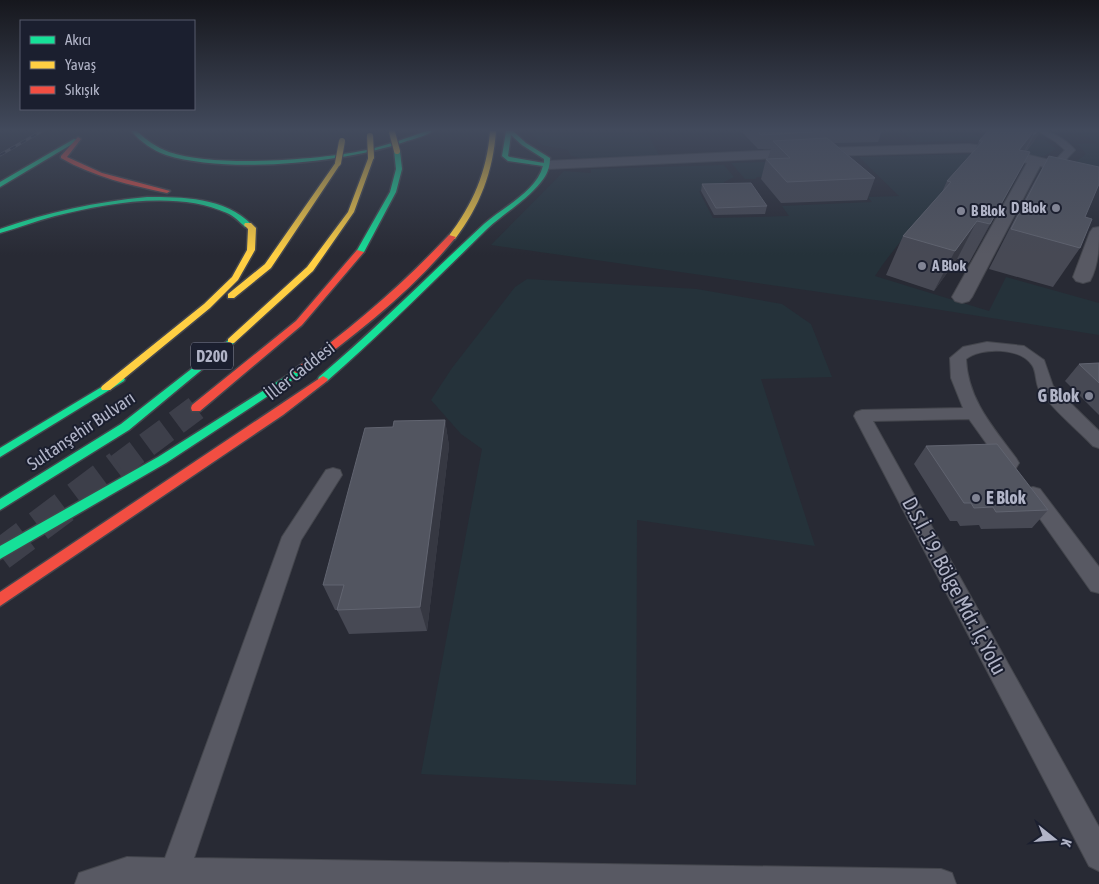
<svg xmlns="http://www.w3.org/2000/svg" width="1099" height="884" font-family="'Asap Condensed',sans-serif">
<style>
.green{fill:#25323a}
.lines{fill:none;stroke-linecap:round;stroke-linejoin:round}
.highway-tunnel-far1{stroke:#3d3f4a;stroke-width:25;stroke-dasharray:25 12;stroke-linecap:butt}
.highway-tunnel{stroke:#3d3f4a;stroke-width:32;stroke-dasharray:32 16;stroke-linecap:butt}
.lane-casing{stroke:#44464d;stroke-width:2}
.street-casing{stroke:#44464d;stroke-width:2}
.fast-casing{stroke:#44464d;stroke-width:3}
.slow-casing{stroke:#44464d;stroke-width:3}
.jam-casing{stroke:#44464d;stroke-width:3}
.lane{fill:#585963;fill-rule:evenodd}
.street{fill:#585963;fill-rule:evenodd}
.fast{fill:#16e098;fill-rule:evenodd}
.slow{fill:#ffcf43;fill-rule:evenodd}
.jam{fill:#f24e42;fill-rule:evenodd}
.rail-casing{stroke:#565861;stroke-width:3}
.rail{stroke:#1b1f2f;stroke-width:2;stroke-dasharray:6;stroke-linecap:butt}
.slow-bridge-casing{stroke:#454650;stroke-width:8;stroke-linecap:butt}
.slow-bridge{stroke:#ffcf43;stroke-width:6}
.wall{fill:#474954}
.shaded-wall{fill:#363842}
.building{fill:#525560;stroke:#616470}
.poi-dot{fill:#818494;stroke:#1b1f2f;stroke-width:2}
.labels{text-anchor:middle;stroke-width:4;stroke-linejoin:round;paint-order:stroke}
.far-poi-label{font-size:15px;font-weight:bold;fill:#b1b4c7;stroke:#1b1f2f;text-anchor:start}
.shield{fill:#1b1f2f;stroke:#848799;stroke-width:1}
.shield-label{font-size:16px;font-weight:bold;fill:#b1b4c7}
.street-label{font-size:18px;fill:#b1b4c7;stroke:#1b1f2f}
.poi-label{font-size:18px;font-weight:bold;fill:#b1b4c7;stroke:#1b1f2f;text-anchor:end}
.near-street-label{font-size:21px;fill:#b1b4c7;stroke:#1b1f2f}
</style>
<rect width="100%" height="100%" fill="#282a34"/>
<g class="green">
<path d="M531 131H646L660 157 587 160 571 156 568 150 541 145Z"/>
<path d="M901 131H969L985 140 917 142Z"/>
<path d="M1075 131H1099V172L1072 165 1086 154 1078 144 1098 143Z"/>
<path d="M1044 139 1056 149 1044 156 1036 157 978 143Z"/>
<path d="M972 154C943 197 903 233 875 276L989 311 1006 277 1099 303V335L903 304 491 245 564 171 591 173V169L724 165 734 177 724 182 727 190 699 191 713 218 789 216 782 206 872 202 868 197 899 196 859 157Z"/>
<path d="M819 160 798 175 757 177 755 179H745L731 163Z"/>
<path d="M527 279 697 289 782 304 811 324 832 377 761 379 815 546 637 520 636 785 421 774 482 449 461 434 431 400 452 368 515 287Z"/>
</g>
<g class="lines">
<path class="highway-tunnel-far1" d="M117 467 196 408"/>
<path class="highway-tunnel" d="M0 555 119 466"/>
<defs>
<g id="lane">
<path d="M1038 131C1053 131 1065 139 1075 150L1058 168H1052L1050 166 1065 150 1056 142Z"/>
<path d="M987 342 1024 346 1044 360 1053 386 1099 431V448L1093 446C1076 428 1054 411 1040 391 1035 384 1037 372 1032 365 1020 347 981 347 966 359 968 400 993 427 1016 458L1019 463 1016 468 1010 470 1004 468 969 419 873 421 1099 827V871L1089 866 854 416 856 412 862 410 963 408 951 378 950 358 963 347Z"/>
<path d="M333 468 340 470 342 475 301 540 194 858 941 869 952 873 956 884H75L79 873 127 857 165 858 282 537 326 470Z"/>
<path d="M1033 487 1040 489 1099 567V593L1091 591 1026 499 1023 494 1026 489Z"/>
</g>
<g id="street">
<path d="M969 144 1005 149 1099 172V182L1040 166 972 297 969 301 962 303 955 301 952 297 1027 163 1005 157 969 152 823 156 547 169 542 168 540 165 542 162 547 161 823 148Z"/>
<path d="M1099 227C1099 245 1099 265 1090 281L1083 283 1076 281 1073 277 1090 232 1093 228Z"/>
</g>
<g id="fast">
<path d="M131 131H137C146 140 156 147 169 152 217 168 321 160 371 149 390 144 408 138 426 131H433C425 136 414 139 404 142 344 163 227 174 166 155 152 150 141 142 131 131Z"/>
<path d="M506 131H513L526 143 550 158C550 167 547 175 541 182 526 201 504 213 487 229 434 281 382 333 327 381H319L318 379 319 377C377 328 429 275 484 224 503 207 536 192 543 166L508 161 502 156ZM511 135 522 145 544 159V163L510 157 508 156Z"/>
<path d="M74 139 79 140 0 187V182Z"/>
<path d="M397 149 400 151 402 169 396 192 364 252 357 254 356 252 390 192 396 169 394 151Z"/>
<path d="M147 197C182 197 225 197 252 225L245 227C240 222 234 216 227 213 177 190 106 203 55 216 36 221 18 228 0 233V229C48 212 96 202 147 197Z"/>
<path d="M231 338 234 339V343L129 430 0 510V499L121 424Z"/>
<path d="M299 368 303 369 304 371 303 373 166 463 0 559V546L158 457Z"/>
<path d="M120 376 125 379 124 381 0 457V448Z"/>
</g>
<g id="slow">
<path d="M490 131H496C493 172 480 206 455 239H449L448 237C473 204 487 172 490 131Z"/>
<path d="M369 156 374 157 354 212 313 271 234 343H228V339L307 267 348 212Z"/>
<path d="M336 162 341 163 271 268 234 298H228V294L265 264Z"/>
<path d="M245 223H251L256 228 255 250 238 280 210 308 110 390H102L101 388 102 386 204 304 232 277 247 250 248 229 244 225Z"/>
</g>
<g id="jam">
<path d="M78 137 81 139 67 157 102 173 170 191 167 193C130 185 94 177 61 158V156Z"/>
<path d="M449 235 456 237C413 290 357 334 303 373H295L294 371 295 369C351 329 402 285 449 235Z"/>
<path d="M357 250 364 252 302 325 200 411H192L191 408 192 405 296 321Z"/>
<path d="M323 376 328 379 327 381 283 415 0 606V592Z"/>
</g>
</defs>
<use href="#lane" class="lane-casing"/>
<use href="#street" class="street-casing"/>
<use href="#fast" class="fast-casing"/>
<use href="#slow" class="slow-casing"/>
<use href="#jam" class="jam-casing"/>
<use href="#lane" class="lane"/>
<use href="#street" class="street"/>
<use href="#fast" class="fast"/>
<use href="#slow" class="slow"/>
<use href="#jam" class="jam"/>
<defs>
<path id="rail" d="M0 155 42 131"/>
</defs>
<use href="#rail" class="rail-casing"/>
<use href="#rail" class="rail"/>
<defs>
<g id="slow-bridge">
<path d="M392 132 397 151"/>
<path d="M370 136 371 157"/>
<path d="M338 163 342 141"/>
</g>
</defs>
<use href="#slow-bridge" class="slow-bridge-casing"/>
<use href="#slow-bridge" class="slow-bridge"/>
</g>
<g class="wall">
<path d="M741 131H882L878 142 834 143 875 178 867 200 781 203 761 179 766 159 768 158 771 149H758Z"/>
<path d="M988 131 1039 134 1026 152H1030L969 263 957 259 934 291 886 275 903 236 942 192 947 181 975 150 979 141Z"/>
<path d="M1049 156 1085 217 1080 248 1053 287 989 269 1029 191Z"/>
<path d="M702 184 767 206 765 214 714 215 701 191Z"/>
<path d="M1099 363V415L1065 381 1079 364Z"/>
<path d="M445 420 449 446 427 631 349 634 337 610H335L323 585 393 427Z"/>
<path d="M926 446 1048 510 1032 528 981 529 979 525 960 526 957 521H950L914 464Z"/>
</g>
<g class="shaded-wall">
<path d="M1035 131 1018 162 1019 150Z"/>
<path d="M1038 131H1041L1025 152 1035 134Z"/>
<path d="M1030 152 1011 187 969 263 990 224Z"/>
<path d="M977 221 957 259 934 291 955 251Z"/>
<path d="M445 420 449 446 427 631 420 607Z"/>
</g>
<g class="building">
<path d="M757 131H812L813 132 761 135Z"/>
<path d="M988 131H1034L1019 150 1030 152 990 224 977 221 955 251 903 236 951 182 947 181 983 141H979Z"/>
<path d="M1035 131H1038L1035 134H1033Z"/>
<path d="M827 138 875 178 787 182 766 159 790 158 773 141Z"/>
<path d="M1049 156 1099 167V184L1085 217 1092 219 1080 248 1011 229Z"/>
<path d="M751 183 767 206 716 208 702 184Z"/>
<path d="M1099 363V383L1079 364Z"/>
<path d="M445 420 420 607 337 610 344 585H323L365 428 393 427 394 421Z"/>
<path d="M997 444 1048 510 996 512 993 507 974 508 971 503H964L926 446Z"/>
</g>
<linearGradient id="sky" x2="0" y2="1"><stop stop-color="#16171d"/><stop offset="0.51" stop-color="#424a5c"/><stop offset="1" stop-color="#424a5c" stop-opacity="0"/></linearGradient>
<rect width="1099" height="255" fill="url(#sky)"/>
<g class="poi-dot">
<circle cx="1056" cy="208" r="5"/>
<circle cx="961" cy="211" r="5"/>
<circle cx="922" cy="266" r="5"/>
<circle cx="1089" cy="396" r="5"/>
<circle cx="976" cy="498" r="5"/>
</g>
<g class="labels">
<g class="far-poi-label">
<text x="1046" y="213" text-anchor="end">D Blok</text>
<text x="971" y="216">B Blok</text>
<text x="932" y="271">A Blok</text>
</g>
<rect class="shield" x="191" y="342.5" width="42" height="27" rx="4"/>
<g class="shield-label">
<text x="212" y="362">D200</text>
</g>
<g class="street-label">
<text transform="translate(300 371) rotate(-38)" y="6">İller Caddesi</text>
<text transform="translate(81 431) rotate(-34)" y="6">Sultanşehir Bulvarı</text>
</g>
<g class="poi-label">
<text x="1079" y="402">G Blok</text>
<text x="986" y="504" text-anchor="start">E Blok</text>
</g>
<g class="near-street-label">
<text transform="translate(954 586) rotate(62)" y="7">D.S.İ. 19. Bölge Mdr. İç Yolu</text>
</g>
</g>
<rect x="20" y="20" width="175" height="90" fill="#1b1f2f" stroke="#575b6c"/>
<rect x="30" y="36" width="25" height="8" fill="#16e098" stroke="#575b6c"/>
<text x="65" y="45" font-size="15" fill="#b1b4c7">Akıcı</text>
<rect x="30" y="61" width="25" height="8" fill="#ffcf43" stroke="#575b6c"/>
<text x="65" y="70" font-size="15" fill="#b1b4c7">Yavaş</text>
<rect x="30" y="86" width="25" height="8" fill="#f24e42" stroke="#575b6c"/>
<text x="65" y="95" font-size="15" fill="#b1b4c7">Sıkışık</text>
<g transform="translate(1054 839) rotate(107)" stroke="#1b1f2f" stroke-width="4" paint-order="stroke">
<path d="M0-4L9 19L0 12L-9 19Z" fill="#b1b4c7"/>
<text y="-8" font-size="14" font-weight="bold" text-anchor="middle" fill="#b1b4c7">K</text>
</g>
</svg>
